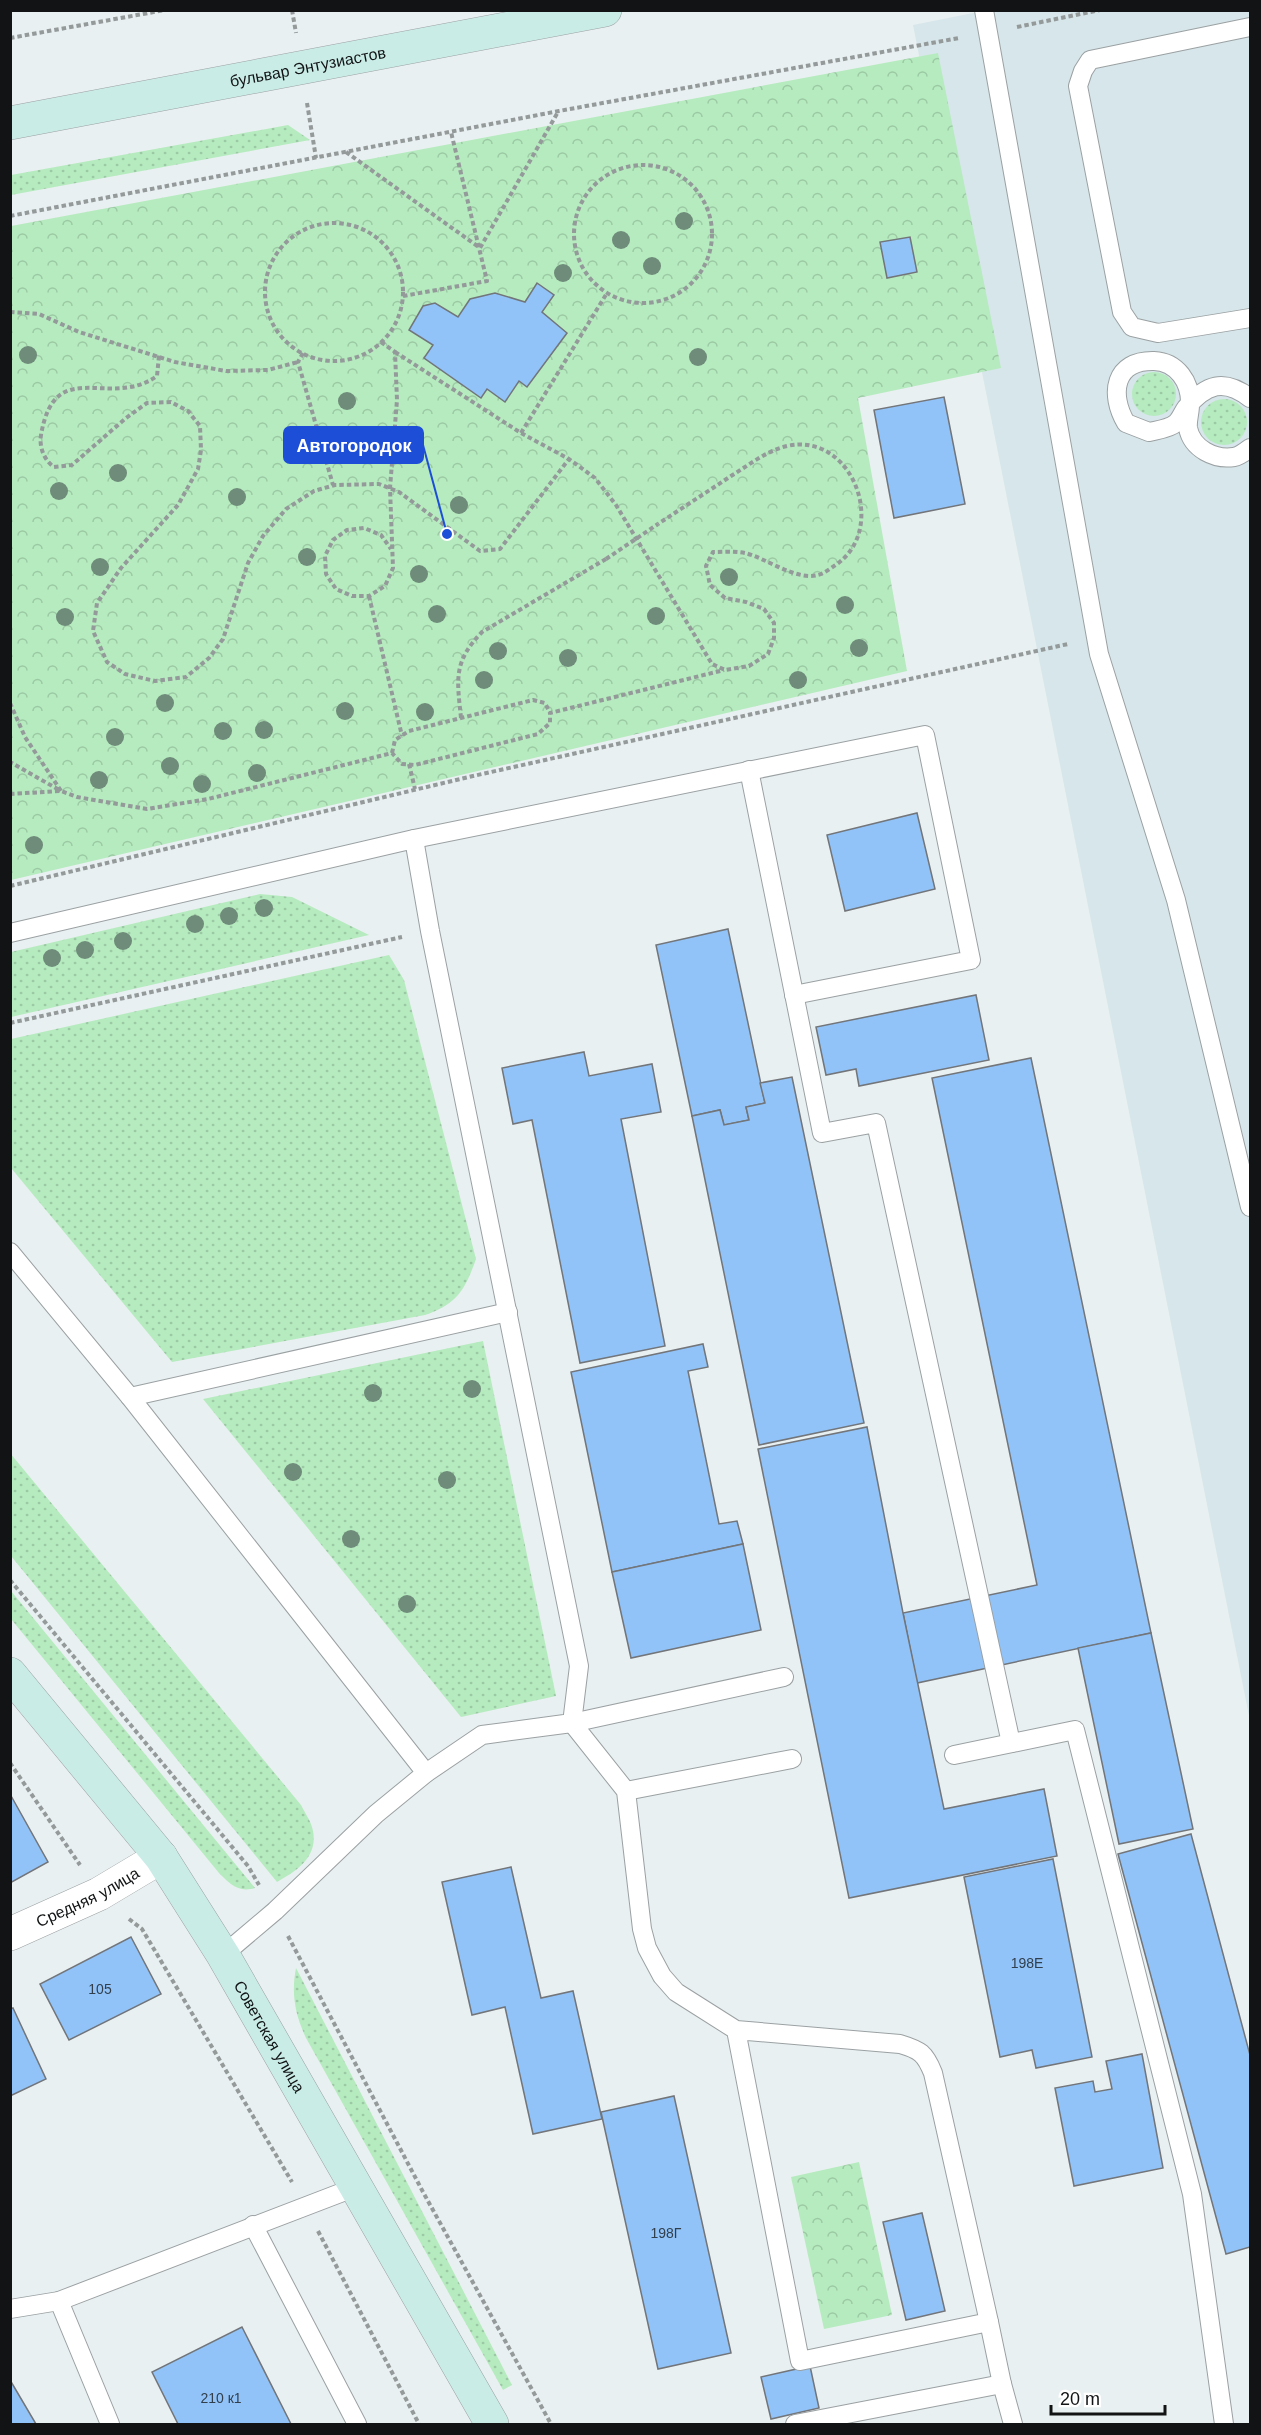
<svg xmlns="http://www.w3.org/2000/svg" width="1261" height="2435" font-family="Arial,sans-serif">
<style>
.built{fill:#d7e6ea}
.grass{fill:url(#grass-dots)}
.park{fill:url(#park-crowns)}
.building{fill:#91c3f8;stroke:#727579;stroke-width:1.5}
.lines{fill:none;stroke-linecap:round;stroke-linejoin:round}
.lane-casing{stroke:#9ba1a3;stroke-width:20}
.street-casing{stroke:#9ba1a3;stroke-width:34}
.secondary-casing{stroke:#9ba1a3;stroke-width:34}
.path{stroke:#94999a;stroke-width:4;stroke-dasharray:4.5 3;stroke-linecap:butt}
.lane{stroke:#fff;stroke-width:18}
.street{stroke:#fff;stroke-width:33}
.secondary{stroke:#caece7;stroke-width:33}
.path-bridge{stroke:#94999a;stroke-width:4;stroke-dasharray:4.5 3;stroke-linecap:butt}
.tree{fill:#6f8b7a}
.labels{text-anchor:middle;stroke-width:4.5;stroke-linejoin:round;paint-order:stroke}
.number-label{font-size:14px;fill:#313f4d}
.street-label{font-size:16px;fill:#111314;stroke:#fff}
.leader{fill:none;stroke:#1d4ed8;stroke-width:2}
.callout-dot{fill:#1d4ed8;stroke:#fff;stroke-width:2}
.callout{fill:#1d4ed8;stroke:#1d4ed8;stroke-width:2}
.callout-label{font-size:18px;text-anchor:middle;font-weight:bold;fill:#fff}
</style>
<defs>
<pattern id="grass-dots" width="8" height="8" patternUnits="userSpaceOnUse" patternTransform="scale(1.5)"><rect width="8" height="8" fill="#b6ebbf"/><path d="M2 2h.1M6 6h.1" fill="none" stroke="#9bc9a3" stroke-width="1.8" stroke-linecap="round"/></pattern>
<pattern id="park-crowns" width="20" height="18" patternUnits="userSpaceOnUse" patternTransform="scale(1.5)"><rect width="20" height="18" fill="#b6ebbf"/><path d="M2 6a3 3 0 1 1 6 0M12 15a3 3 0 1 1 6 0" fill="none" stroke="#9bc9a3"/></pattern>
</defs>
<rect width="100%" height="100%" fill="#e9f0f1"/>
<path class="built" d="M988 10 1250 11V1721L913 25Z"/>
<g class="grass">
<path d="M288 125 310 140 11 195V175Z"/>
<circle cx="1154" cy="394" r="22"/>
<circle cx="1224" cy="422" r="23"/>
<path d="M260 894 292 897 369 935 11 1017V952Z"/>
<path d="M389 955 404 980 476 1259C465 1290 457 1304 425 1315L172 1362 11 1168V1039Z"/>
<path d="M483 1341 556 1696 461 1717 203 1399Z"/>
<path d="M10 1453 301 1805C305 1813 312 1823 313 1831 318 1857 297 1871 277 1882L11 1556Z"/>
<path d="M10 1591H11L255 1888C238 1893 230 1884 219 1873L11 1619Z"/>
<path d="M296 1968 512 2385 503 2390 306 2038C295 2014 291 1994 296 1968Z"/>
</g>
<g class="park">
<path d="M938 53 1001 368 858 398 907 671 11 880V226Z"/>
<path d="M859 2162 892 2315 824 2329 791 2177Z"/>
</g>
<g class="building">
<path d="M910 237 917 272 887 278 880 242Z"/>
<path d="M537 283 554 295 542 312 567 333 527 387 519 381 505 402 487 389 481 398 424 358 433 345 409 330 423 306 435 303 458 317 470 299 495 293 525 302Z"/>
<path d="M944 397 965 504 894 518 874 410Z"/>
<path d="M917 813 935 889 845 911 827 835Z"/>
<path d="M728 929 765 1103 746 1107 749 1120 724 1125 720 1110 692 1116 656 945Z"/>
<path d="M976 995 989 1060 859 1086 856 1069 826 1075 816 1027Z"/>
<path d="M584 1052 589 1076 652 1064 661 1112 621 1119 665 1346 580 1363 532 1120 513 1124 502 1068Z"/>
<path d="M1031 1058 1151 1633 917 1683 903 1613 1037 1585 932 1078Z"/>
<path d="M792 1077 864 1423 759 1445 692 1116 720 1110 724 1125 749 1120 746 1107 765 1103 760 1083Z"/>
<path d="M703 1344 708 1367 688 1371 719 1524 737 1521 743 1544 612 1572 571 1372Z"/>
<path d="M867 1427 903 1613 944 1809 1044 1789 1057 1856 849 1898 758 1449Z"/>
<path d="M743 1544 761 1630 631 1658 612 1572Z"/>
<path d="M1151 1633 1193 1829 1119 1844 1078 1648Z"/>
<path d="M10 1794 48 1862 10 1883Z"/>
<path d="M1191 1834 1250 2055V2247L1226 2254 1118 1854Z"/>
<path d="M1053 1859 1092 2057 1036 2068 1032 2050 1000 2057 964 1877Z"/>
<path d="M511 1867 541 1998 573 1991 602 2119 533 2134 505 2007 472 2015 442 1882Z"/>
<path d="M131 1937 161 1994 69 2040 40 1984Z"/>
<path d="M13 2008 46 2079 10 2096V2009Z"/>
<path d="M1142 2054 1163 2168 1074 2186 1055 2088 1093 2081 1095 2092 1112 2089 1106 2061Z"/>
<path d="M674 2096 731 2353 658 2369 601 2112Z"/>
<path d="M922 2213 945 2311 906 2320 883 2222Z"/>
<path d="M242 2327 291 2424H178L152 2372Z"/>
<path d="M810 2366 819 2408 771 2419 761 2377Z"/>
<path d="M10 2380 36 2424H10Z"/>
</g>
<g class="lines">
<defs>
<g id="lane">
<path d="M984 10 1099 654 1176 900 1250 1207"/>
<path d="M1250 27 1090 60 1083 71 1078 86 1122 312 1132 327 1158 333 1250 318"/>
<path d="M1250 398C1224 378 1206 384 1186 408 1183 412 1180 420 1176 423 1169 429 1157 430 1149 432L1126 423C1109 394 1114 360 1154 361 1177 362 1191 382 1190 405 1190 413 1187 421 1188 428 1192 449 1215 460 1234 457 1240 456 1246 451 1250 448"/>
<path d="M749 770 822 1133 876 1123 1011 1743"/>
<path d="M414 839 925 735 971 960 794 995"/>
<path d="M10 933 414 839 430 931 579 1666 572 1723 482 1735 426 1773 376 1814 275 1911 223 1955"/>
<path d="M10 1252 130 1397 426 1773"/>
<path d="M130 1397 508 1312"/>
<path d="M954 1755 1075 1730 1192 2194 1224 2424"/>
<path d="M626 1791 792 1759"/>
<path d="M736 2030 800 2361 989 2322 933 2073C925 2053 920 2050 900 2044L736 2030 676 1992 662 1976 647 1948 642 1929 626 1791 572 1723 784 1677"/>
<path d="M253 2225 357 2424"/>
<path d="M59 2301 110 2424"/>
<path d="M10 2309 59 2301 356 2187"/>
<path d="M1002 2384 1013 2424"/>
<path d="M795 2424 1002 2384 989 2322"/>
</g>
<g id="street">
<path id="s1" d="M10 1934 99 1894 161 1857"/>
</g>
<g id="secondary">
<path id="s2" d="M10 123 605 10"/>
<path id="s3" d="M10 1674 161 1857 223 1955 492 2424"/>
</g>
</defs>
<use href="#lane" class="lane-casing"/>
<use href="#street" class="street-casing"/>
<use href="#secondary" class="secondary-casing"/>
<g class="path">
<path d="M292 10 296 33"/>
<path d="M1017 27 1100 10"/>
<path d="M10 38 165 10"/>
<path d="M307 103 316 158"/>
<path d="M346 152 480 248 558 112"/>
<circle cx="643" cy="234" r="69"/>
<path d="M10 216 559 111 959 38"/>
<circle cx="334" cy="292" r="69"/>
<path d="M403 296 487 281 451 132"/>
<path d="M10 312 39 314 79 332 175 362 226 371 268 370 298 362"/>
<path d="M381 342 395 352 397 400 390 488 393 568 385 586 369 596H352L336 589 326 574 325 556 333 540 347 530 364 528 381 535 391 549"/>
<path d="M395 352 521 433 569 459 595 478 616 505 712 664 725 670 749 666 768 654 774 638V623L764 609 746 602 725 598 710 585 706 566 713 552C723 552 734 551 745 553 766 558 796 581 818 575 823 574 830 569 834 566 890 531 853 431 787 446 766 451 749 465 731 476 707 492 682 508 658 524"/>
<path d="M303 353 298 362 333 485"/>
<path d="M159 356 157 376C109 410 55 354 41 435 39 447 44 460 54 467L72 465 126 418 147 403 171 402 188 411 200 426 201 450 198 469 178 505 121 568 97 603 93 631 107 662 125 674 155 681 186 677 209 658 223 639 248 563 263 536 286 509 314 491 335 485 379 484 399 492 480 551 500 549 569 459"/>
<path d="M521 433 607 293"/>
<path d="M369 596 402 736"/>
<path d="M10 703 25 737 61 791 10 762"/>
<path d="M461 718C457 679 453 662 482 632L606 559"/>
<path d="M392 753 395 740 409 731 533 700 545 703 550 713"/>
<path d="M409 764 415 789"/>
<path d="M10 794 61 791 77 797 147 809 208 799 392 753 402 764 415 765 538 734 550 723V713L724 670"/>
<path d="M10 886 473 776 1068 644"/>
<path d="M10 1023 402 937"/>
<path d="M10 1580 248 1866 259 1885"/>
<path d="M10 1763 80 1865"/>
<path d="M129 1919 142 1929 292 2182"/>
<path d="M288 1936 423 2192 551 2424"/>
<path d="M318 2231 419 2424"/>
</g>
<use href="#lane" class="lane"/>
<use href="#street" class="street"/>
<use href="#secondary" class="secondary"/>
<path class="path-bridge" d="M606 559 658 524"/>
</g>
<g class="tree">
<circle cx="684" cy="221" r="9"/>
<circle cx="621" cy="240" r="9"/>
<circle cx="652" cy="266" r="9"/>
<circle cx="563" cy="273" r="9"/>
<circle cx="28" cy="355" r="9"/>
<circle cx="698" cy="357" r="9"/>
<circle cx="347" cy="401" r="9"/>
<circle cx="118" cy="473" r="9"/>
<circle cx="59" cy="491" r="9"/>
<circle cx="237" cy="497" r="9"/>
<circle cx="459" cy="505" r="9"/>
<circle cx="307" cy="557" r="9"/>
<circle cx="100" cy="567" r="9"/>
<circle cx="419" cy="574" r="9"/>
<circle cx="729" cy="577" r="9"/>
<circle cx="845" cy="605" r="9"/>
<circle cx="437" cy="614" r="9"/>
<circle cx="656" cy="616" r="9"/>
<circle cx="65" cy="617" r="9"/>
<circle cx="859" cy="648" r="9"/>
<circle cx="498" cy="651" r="9"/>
<circle cx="568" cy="658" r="9"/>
<circle cx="484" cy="680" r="9"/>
<circle cx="798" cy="680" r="9"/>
<circle cx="165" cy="703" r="9"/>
<circle cx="345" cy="711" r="9"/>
<circle cx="425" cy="712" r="9"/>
<circle cx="264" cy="730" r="9"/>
<circle cx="223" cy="731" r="9"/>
<circle cx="115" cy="737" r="9"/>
<circle cx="170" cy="766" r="9"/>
<circle cx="257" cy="773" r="9"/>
<circle cx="99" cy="780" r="9"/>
<circle cx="202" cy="784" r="9"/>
<circle cx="34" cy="845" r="9"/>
<circle cx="264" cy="908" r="9"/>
<circle cx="229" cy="916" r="9"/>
<circle cx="195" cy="924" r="9"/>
<circle cx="123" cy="941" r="9"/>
<circle cx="85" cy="950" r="9"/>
<circle cx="52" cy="958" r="9"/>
<circle cx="472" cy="1389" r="9"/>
<circle cx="373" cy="1393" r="9"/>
<circle cx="293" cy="1472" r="9"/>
<circle cx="447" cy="1480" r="9"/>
<circle cx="351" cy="1539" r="9"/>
<circle cx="407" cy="1604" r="9"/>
</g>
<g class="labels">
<g class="number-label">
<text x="1027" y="1968">198Е</text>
<text x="100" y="1994">105</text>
<text x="666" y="2238">198Г</text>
<text x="221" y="2403">210 к1</text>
</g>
<g class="street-label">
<text dy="6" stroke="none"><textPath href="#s2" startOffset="303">бульвар Энтузиастов</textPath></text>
<text dy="6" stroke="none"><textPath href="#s1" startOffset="86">Средняя улица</textPath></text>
<text dy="6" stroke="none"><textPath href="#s3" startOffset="447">Советская улица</textPath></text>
</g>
</g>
<path class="leader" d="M447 534L423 445"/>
<circle class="callout-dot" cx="447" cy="534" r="6"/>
<rect class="callout" x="284" y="427" width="139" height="36" rx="6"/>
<g class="callout-label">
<text x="354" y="452">Автогородок</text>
</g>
<rect width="1261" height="2435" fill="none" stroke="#111314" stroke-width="24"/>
<path d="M1051 2405v9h114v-9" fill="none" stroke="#111314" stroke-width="3"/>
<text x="1060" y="2405" font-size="18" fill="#111314" stroke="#ffffff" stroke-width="4.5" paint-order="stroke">20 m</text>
</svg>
